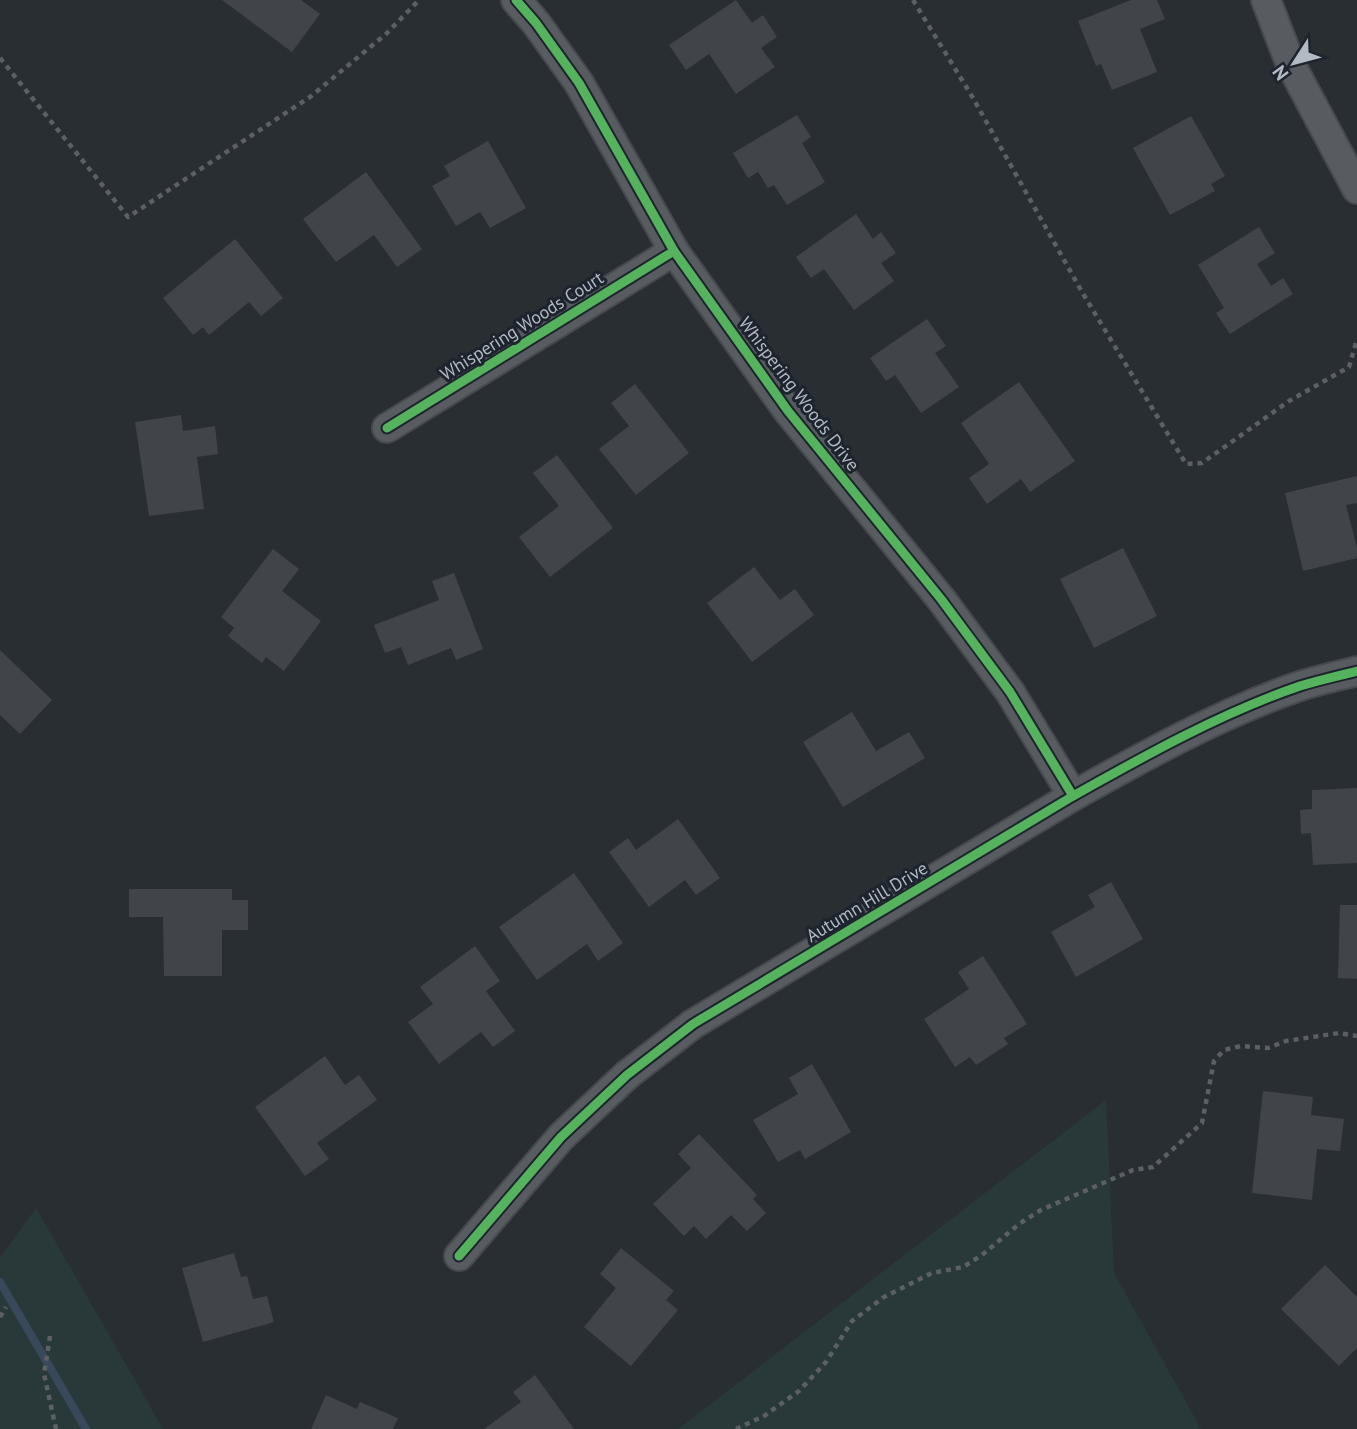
<svg xmlns="http://www.w3.org/2000/svg" width="1357" height="1429" font-family="'PT Sans',sans-serif">
<style>
.green{fill:#29393a}
.lines{fill:none;stroke-linecap:round;stroke-linejoin:round}
.stream{stroke:#39485b;stroke-width:8}
.building{fill:#41454a}
.street-casing{stroke:#464a4e;stroke-width:32}
.path{stroke:#5c6065;stroke-width:4.5;stroke-dasharray:5 5;stroke-linecap:butt}
.street{stroke:#585c61;stroke-width:28}
.cycleway-casing{stroke:#1d242d;stroke-width:13}
.cycleway{stroke:#56b35d;stroke-width:9}
.labels{text-anchor:middle;stroke-width:6;stroke-linejoin:round;paint-order:stroke}
.street-label{font-size:18px;fill:#b2bac4;stroke:#1d242d}
</style>
<rect width="100%" height="100%" fill="#292e33"/>
<g class="green">
<path d="M1106 1100 1114 1273 1201 1429H678Z"/>
<path d="M36 1208 163 1429H0V1258Z"/>
</g>
<g class="lines">
<path class="stream" d="M0 1282 86 1429"/>
</g>
<g class="building">
<path d="M222 0H301L320 14 292 52Z"/>
<path d="M736 0 752 23 763 15 777 37 761 48 775 67 736 94 709 54 686 70 669 45Z"/>
<path d="M1131 0H1157L1165 19 1140 29 1157 72 1112 90 1101 64 1096 66 1078 21Z"/>
<path d="M797 115 811 137 802 143 825 182 787 205 774 185 768 188 758 172 748 178 733 153Z"/>
<path d="M1191 116 1225 176 1211 184 1215 191 1170 215 1133 148Z"/>
<path d="M488 141 526 208 490 228 480 212 456 226 432 186 450 176 444 166Z"/>
<path d="M366 172 422 249 397 267 374 235 336 262 303 219Z"/>
<path d="M856 214 873 239 881 232 896 253 881 263 894 281 854 310 824 269 811 278 796 257Z"/>
<path d="M1259 227 1275 253 1257 264 1271 286 1283 278 1293 294 1230 334 1216 313 1224 308 1198 265Z"/>
<path d="M235 239 283 298 261 316 249 302 209 335 203 327 193 335 163 298Z"/>
<path d="M927 319 946 346 935 353 959 387 921 413 895 375 886 381 870 358Z"/>
<path d="M1019 382 1075 461 1030 492 1021 479 987 504 969 478 989 464 961 423Z"/>
<path d="M635 384 689 453 636 495 599 449 629 426 611 403Z"/>
<path d="M181 415 183 431 215 426 218 454 197 457 204 509 149 516 135 422Z"/>
<path d="M557 455 613 528 550 577 519 537 559 506 533 473Z"/>
<path d="M1357 476V503L1346 505 1357 548V558L1303 571 1285 493Z"/>
<path d="M1123 548 1157 616 1094 648 1060 579Z"/>
<path d="M273 549 299 569 282 591 321 621 284 671 266 657 262 663 228 636 234 628 221 617Z"/>
<path d="M754 567 780 600 795 589 814 615 752 662 707 603Z"/>
<path d="M454 573 483 649 456 660 451 648 408 665 401 647 385 653 374 625 439 600 432 581Z"/>
<path d="M0 650 52 700 20 734 0 715Z"/>
<path d="M852 712 876 751 909 732 925 758 843 807 803 742Z"/>
<path d="M1357 788V863L1313 865 1311 833 1301 834 1300 810 1312 809V790Z"/>
<path d="M678 819 720 878 696 895 685 880 649 907 609 852 628 838 636 850Z"/>
<path d="M574 873 623 943 598 961 587 944 537 980 499 927Z"/>
<path d="M1111 882 1143 939 1076 977 1051 932 1095 907 1088 895Z"/>
<path d="M129 889H232V900H248V930H222V976H164L163 917H129Z"/>
<path d="M1340 905H1357V979L1338 978Z"/>
<path d="M475 946 500 981 486 991 515 1031 493 1047 481 1032 439 1064 408 1022 433 1004 420 987Z"/>
<path d="M983 956 1027 1024 1004 1038 1008 1044 976 1065 970 1057 955 1067 924 1019 969 989 958 972Z"/>
<path d="M325 1056 345 1085 359 1075 377 1100 317 1143 329 1159 305 1176 255 1107Z"/>
<path d="M812 1064 851 1132 805 1159 800 1150 778 1162 753 1120 798 1094 789 1078Z"/>
<path d="M1263 1091 1313 1097 1311 1115 1344 1119 1340 1151 1317 1149 1312 1200 1252 1193Z"/>
<path d="M699 1134 757 1195 753 1199 766 1213 747 1231 731 1215 706 1239 694 1226 684 1236 653 1204 691 1168 678 1154Z"/>
<path d="M621 1248 674 1291 666 1300 678 1310 631 1366 584 1327 616 1288 600 1274Z"/>
<path d="M234 1253 241 1277 247 1276 253 1299 267 1296 274 1322 203 1342 182 1268Z"/>
<path d="M1325 1265 1357 1297V1348L1339 1366 1281 1309Z"/>
<path d="M535 1375 574 1429H484L521 1402 513 1392Z"/>
<path d="M326 1395 357 1409 360 1402 398 1418 393 1429H311Z"/>
</g>
<g class="lines">
<defs>
<g id="street">
<path d="M516 0 536 23 579 83 674 251 788 411 941 599 1010 692 1073 796"/>
<path d="M1266 0 1291 65 1357 189"/>
<path d="M387 428 674 251"/>
<path d="M459 1256 561 1137 627 1075 693 1024 1073 796C1146 755 1221 713 1300 686 1319 680 1338 676 1357 671"/>
</g>
</defs>
<use href="#street" class="street-casing"/>
<g class="path">
<path d="M913 0 973 98 1082 292 1186 464 1202 463 1289 401 1349 367 1357 339"/>
<path d="M0 58 128 217 310 97 386 34 419 0"/>
<path d="M0 1317 6 1307"/>
<path d="M50 1336 44 1374 56 1429"/>
<path d="M736 1429 764 1416 799 1391 826 1362 852 1321 884 1297 932 1273 963 1267 982 1255 1019 1224 1041 1210 1133 1170 1153 1167 1202 1123 1214 1061 1224 1050 1241 1046 1268 1048 1286 1041 1339 1033 1357 1036"/>
</g>
<use href="#street" class="street"/>
<defs>
<g id="cycleway">
<path d="M516 0 536 23 579 83 674 251 788 411 941 599 1010 692 1073 796"/>
<path d="M387 428 674 251"/>
<path d="M459 1256 561 1137 627 1075 693 1024 1073 796C1146 755 1221 713 1300 686 1319 680 1338 676 1357 671"/>
</g>
</defs>
<use href="#cycleway" class="cycleway-casing"/>
<use href="#cycleway" class="cycleway"/>
</g>
<g class="labels">
<g class="street-label">
<text transform="translate(522 326) rotate(-32)" y="6">Whispering Woods Court</text>
<text transform="translate(799 394) rotate(53)" y="6">Whispering Woods Drive</text>
<text transform="translate(867 902) rotate(-31)" y="6">Autumn Hill Drive</text>
</g>
</g>
<g transform="translate(1294 63) rotate(234)" stroke="#1d242d" stroke-width="5" paint-order="stroke">
<path d="M0-5L12 26L0 18L-12 26Z" fill="#b2bac4"/>
<text y="-10" font-size="19" font-weight="bold" text-anchor="middle" fill="#b2bac4">N</text>
</g>
</svg>
